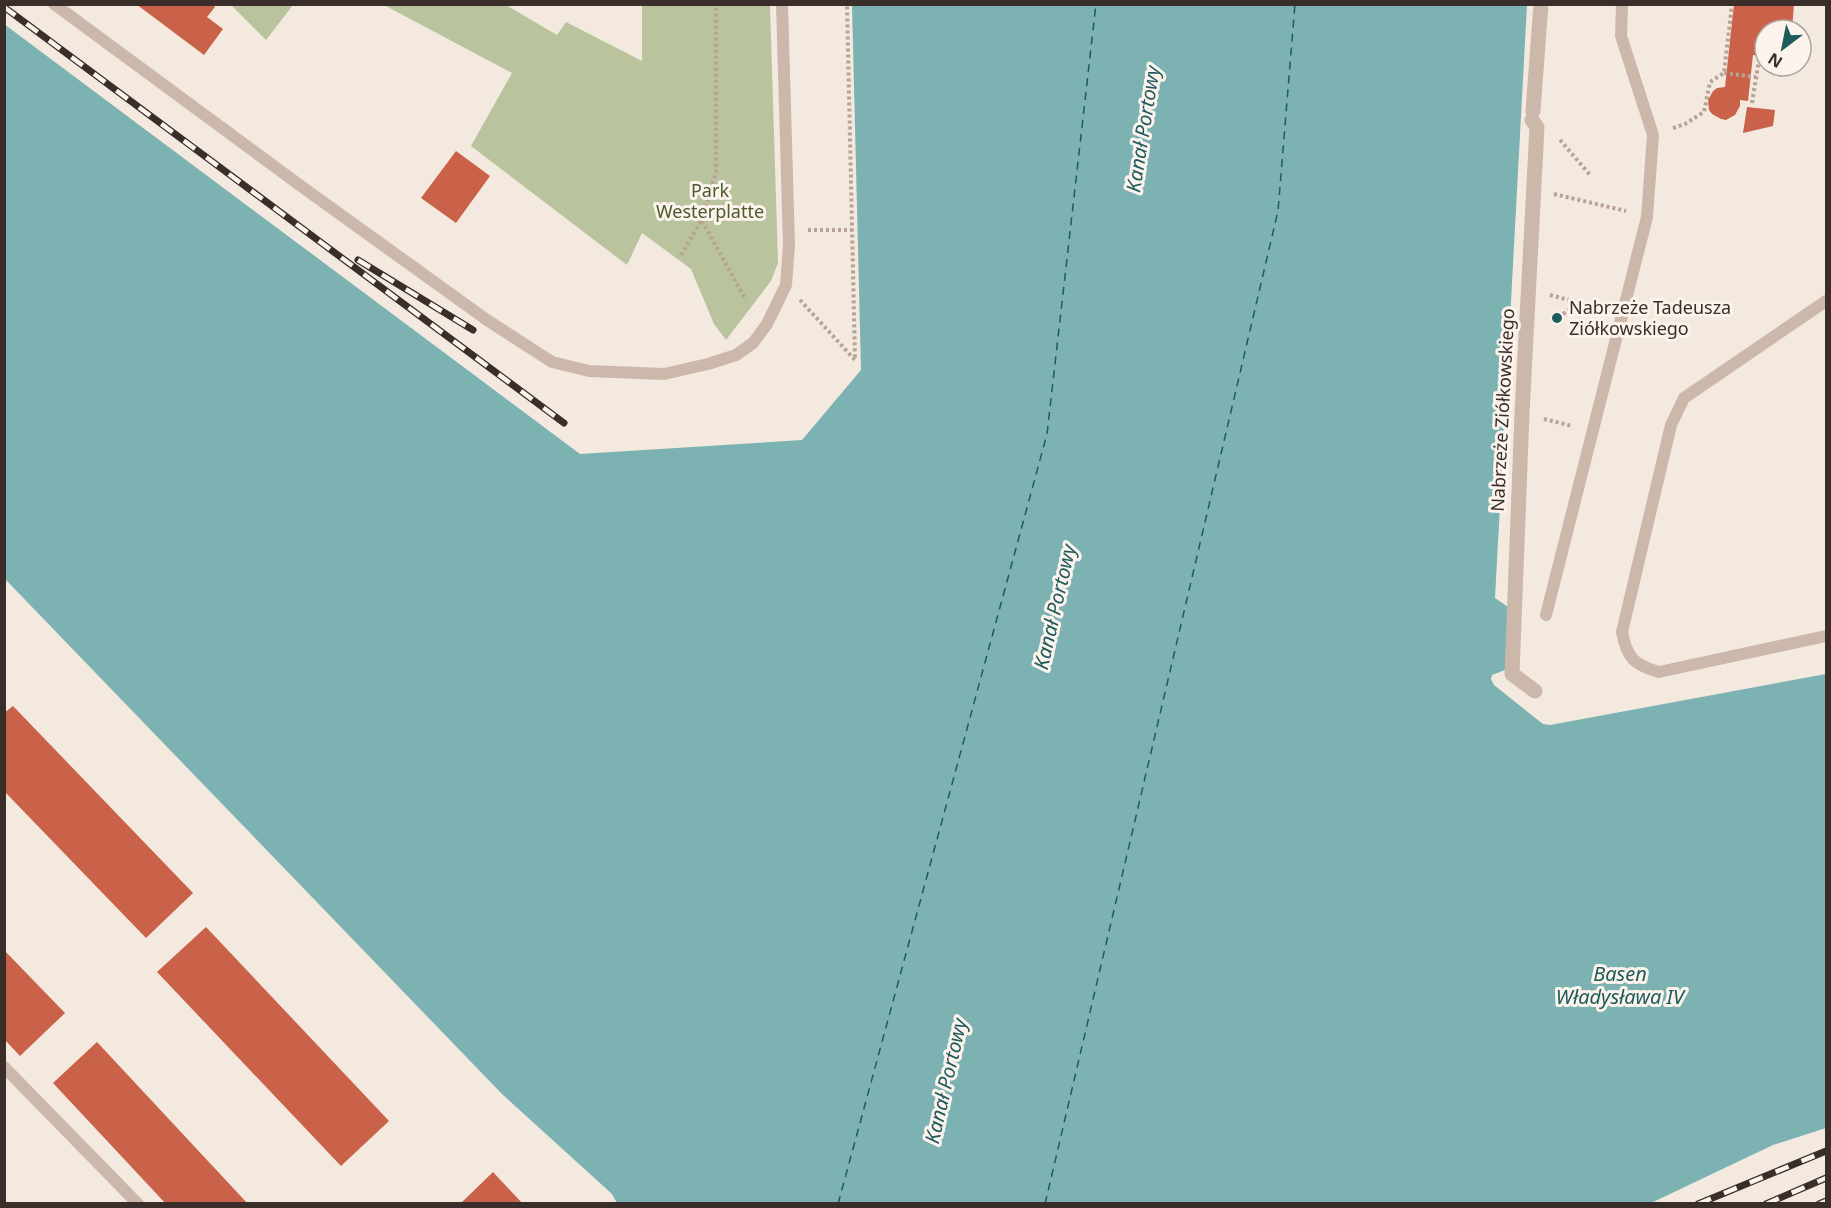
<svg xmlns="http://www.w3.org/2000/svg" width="1831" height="1208" font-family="'Noto Sans',sans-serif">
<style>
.green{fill:#b9c39e}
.water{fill:#7db2b2}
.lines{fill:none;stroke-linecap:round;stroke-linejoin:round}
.ferry{stroke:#1e5b5d;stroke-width:1.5;stroke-dasharray:8 6;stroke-linecap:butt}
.building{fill:#c96248}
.path{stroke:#b8a294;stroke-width:4;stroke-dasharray:3 3;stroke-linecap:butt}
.lane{stroke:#ccb8aa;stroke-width:12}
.street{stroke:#ccb8aa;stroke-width:15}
.rail-casing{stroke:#3a2e2a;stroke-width:7}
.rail{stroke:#fbf3ec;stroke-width:4.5;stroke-dasharray:14;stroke-linecap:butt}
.poi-dot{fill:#1e5b5d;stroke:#fbf3ec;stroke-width:2}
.labels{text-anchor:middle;stroke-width:6;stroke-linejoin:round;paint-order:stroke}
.park-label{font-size:18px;fill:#4b592d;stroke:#fbf3ec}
.poi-label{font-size:18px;fill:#3a2e2a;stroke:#fbf3ec;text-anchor:start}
.street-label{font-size:18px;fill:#3a2e2a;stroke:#fbf3ec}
.water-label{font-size:20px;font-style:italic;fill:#1e5b5d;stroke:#fbf3ec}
</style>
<rect width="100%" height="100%" fill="#f4e9df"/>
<g class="green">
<path d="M231 5H293L266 40Z"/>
<path d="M384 5H506L557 35 566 22 642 61V5H770L778 263 771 281 726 340 714 324 691 269 642 233 627 265 471 146 512 73Z"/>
</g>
<path class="water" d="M852 5H1527L1495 598 1508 607 1505 670 1492 675 1491 679 1494 685 1543 724 1550 725 1826 674V1128L1773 1145 1651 1203H617L612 1194 502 1094 5 579 4 24 580 454 802 440 861 370Z"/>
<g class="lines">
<g class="ferry">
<path d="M838 1204 1047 434 1096 4"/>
<path d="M1045 1204 1278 211 1295 4"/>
</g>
</g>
<g class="building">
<path d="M136 4H211L215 7 207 17 223 29 204 55Z"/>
<path d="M1734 4H1794L1792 30H1765V57L1753 55 1748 101 1740 100V106L1735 115 1726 120 1721 119 1712 114 1709 110 1708 100 1713 91 1717 88 1725 87Z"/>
<path d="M1747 107 1775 110 1773 126 1743 133Z"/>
<path d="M456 151 490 176 456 223 421 198Z"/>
<path d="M13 706 193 893 146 938 4 791V713Z"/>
<path d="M206 927 389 1121 341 1166 157 972Z"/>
<path d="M4 950 65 1013 20 1056 4 1039Z"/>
<path d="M97 1042 248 1204H166L53 1083Z"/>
<path d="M493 1172 523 1204H460Z"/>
</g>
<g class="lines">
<g class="path">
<path d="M1724 73 1756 77"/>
<path d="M1752 103 1759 60"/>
<path d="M1673 128 1685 124 1704 112 1710 82 1724 73 1732 4"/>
<path d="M1560 140 1591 176"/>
<path d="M1554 194 1626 211"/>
<path d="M702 221 746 300"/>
<path d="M808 230H852"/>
<path d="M681 255 702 220 716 172V4"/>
<path d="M1550 295 1603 309"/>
<path d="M800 300 855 360 847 4"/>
<path d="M1563 314 1579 303"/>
<path d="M1544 419 1572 426"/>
</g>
<g class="lane">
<path d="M54 4 305 189 487 320 552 362 589 371 664 374 708 364 736 355 753 343 767 324 786 285 789 245 782 4"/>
<path d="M1826 301 1684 398 1671 425 1622 632C1627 658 1634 665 1659 672L1826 636"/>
<path d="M1546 615 1647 217 1653 135 1621 36 1622 4"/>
<path d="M4 1067 138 1204"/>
</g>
<g class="street">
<path d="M1533 111 1541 4"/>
<path d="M1532 120 1537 127 1522 413 1512 674 1535 691"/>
</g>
<defs>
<g id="rail">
<path d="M4 7 564 423"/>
<path d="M358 260 473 330"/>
<path d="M1698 1204 1826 1151"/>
<path d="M1766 1204 1826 1178"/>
<path d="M1819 1204 1826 1201"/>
</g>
</defs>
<use href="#rail" class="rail-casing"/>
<use href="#rail" class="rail"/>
</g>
<circle class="poi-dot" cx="1557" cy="318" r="6"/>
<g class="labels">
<g class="park-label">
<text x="710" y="197">Park<tspan x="710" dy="21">Westerplatte</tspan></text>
</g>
<g class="poi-label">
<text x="1569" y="314">Nabrzeże Tadeusza<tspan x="1569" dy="21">Ziółkowskiego</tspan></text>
</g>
<g class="street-label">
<text transform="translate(1503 410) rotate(-87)" y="6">Nabrzeże Ziółkowskiego</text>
</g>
<g class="water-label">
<text transform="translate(1143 129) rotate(-81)" y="7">Kanał Portowy</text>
<text transform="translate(1055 607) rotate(-77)" y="7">Kanał Portowy</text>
<text x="1620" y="981">Basen<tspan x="1620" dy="23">Władysława IV</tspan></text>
<text transform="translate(946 1081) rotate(-77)" y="7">Kanał Portowy</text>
</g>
</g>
<rect width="1831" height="1208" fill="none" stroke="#3a2e2a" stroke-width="12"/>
<g transform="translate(1783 48) rotate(212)"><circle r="28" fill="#fbf3ec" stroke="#aea49e" stroke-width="1.5"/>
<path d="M0-4.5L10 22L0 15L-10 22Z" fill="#1e5b5d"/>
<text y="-9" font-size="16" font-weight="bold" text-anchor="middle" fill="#3a2e2a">N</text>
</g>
</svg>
